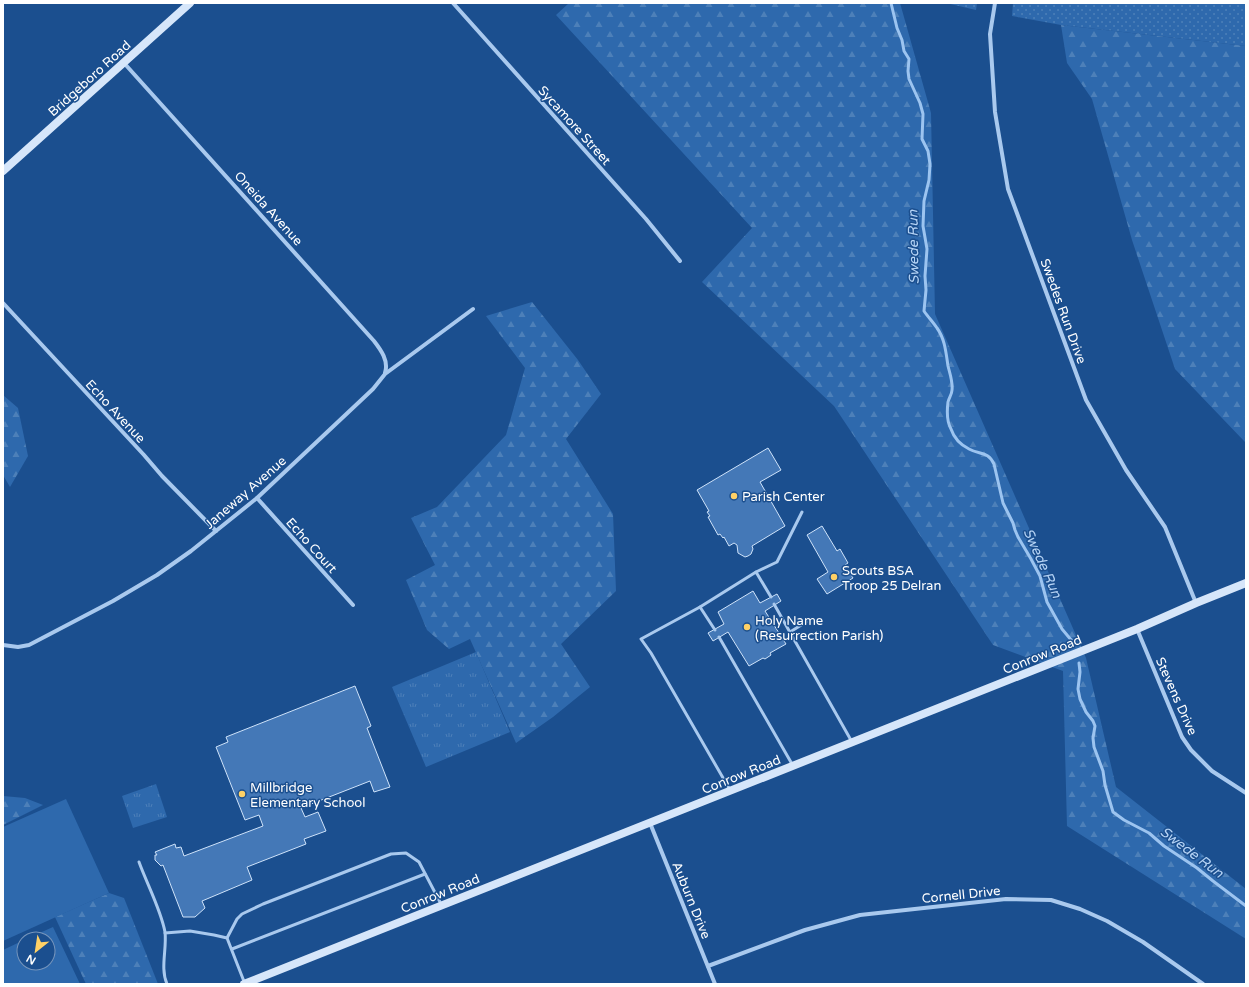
<svg xmlns="http://www.w3.org/2000/svg" width="1249" height="987" font-family="'Varela Round',sans-serif">
<style>
.grass{fill:url(#grass-dots)}
.forest{fill:url(#forest-firs)}
.park{fill:url(#park-tufts)}
.pitch{fill:#2e69ad}
.lines{fill:none;stroke-linecap:round;stroke-linejoin:round}
.stream{stroke:#9cc4f0;stroke-width:3}
.building{fill:#4478b7;stroke:#cfe3fa}
.lane{stroke:#a9c9ee;stroke-width:3}
.street{stroke:#a9c9ee;stroke-width:4}
.secondary{stroke:#d6e6fa;stroke-width:8}
.poi-dot{fill:#ffd166;stroke:#1b4f8f;stroke-width:1.5}
.labels{text-anchor:middle;stroke-width:3;stroke-linejoin:round;paint-order:stroke}
.street-label{font-size:13px;fill:#fff;stroke:#1b4f8f}
.poi-label{font-size:13px;fill:#fff;stroke:#1b4f8f;text-anchor:start}
.water-label{font-size:14px;font-style:italic;fill:#b5d3f5;stroke:#1b4f8f}
</style>
<defs>
<pattern id="grass-dots" width="8" height="8" patternUnits="userSpaceOnUse"><rect width="8" height="8" fill="#2e69ad"/><path d="M2 2h.1M6 6h.1" fill="none" stroke="#4d80b9" stroke-width="1.8" stroke-linecap="round"/></pattern>
<pattern id="forest-firs" width="22" height="20" patternUnits="userSpaceOnUse"><rect width="22" height="20" fill="#2e69ad"/><path d="M5 1l3.5 6h-7zM16 11l3.5 6h-7z" fill="#4d80b9"/></pattern>
<pattern id="park-tufts" width="24" height="20" patternUnits="userSpaceOnUse"><rect width="24" height="20" fill="#2e69ad"/><path d="M3 7l-1-3M5 7V3M7 7l1-3M15 17l-1-3M17 17v-4M19 17l1-3" fill="none" stroke="#4d80b9"/></pattern>
</defs>
<rect width="100%" height="100%" fill="#1b4f8f"/>
<g class="grass">
<path d="M946 3H977L976 10Z"/>
<path d="M1013 3H1246V46L1061 25 1012 16Z"/>
</g>
<g class="forest">
<path d="M569 3H900L931 113 935 314 1086 658 1116 787 1246 889V939L1067 826 1063 671 993 645 834 406 702 282 752 228 556 15Z"/>
<path d="M1061 25 1246 46 1245 442 1175 369 1132 240 1092 99 1067 63Z"/>
<path d="M532 302 578 360 601 394 566 439 613 514 616 591 561 644 590 687 553 717 516 743 470 639 449 649 427 630 406 580 435 565 411 518 437 507 506 435 525 368 486 316Z"/>
<path d="M3 395 18 408 28 456 10 487 3 475Z"/>
<path d="M3 796 25 798 43 805 3 825Z"/>
<path d="M109 893 124 898 158 984H86L55 917Z"/>
</g>
<g class="park">
<path d="M476 652 510 732 426 767 392 687Z"/>
<path d="M156 784 167 817 133 828 122 796Z"/>
</g>
<g class="pitch">
<path d="M66 799 109 893 3 941V827Z"/>
<path d="M53 927 80 984H3V950L24 940V963H48V939H26Z"/>
</g>
<g class="lines">
<g class="stream">
<path d="M891 3 897 28 902 40 904 51 909 59 908 71 909 79 920 103 923 114 922 139 928 151 930 164 929 180 924 201 923 226 927 249 925 276 926 290 924 311C928 317 933 322 937 328 945 339 946 353 948 366 950 374 953 382 952 390 952 394 949 398 948 402 947 410 947 422 951 429 954 438 961 445 969 449 980 455 988 451 994 464L1003 503 1013 523 1015 530 1018 537 1031 559 1040 576 1047 602 1062 629 1072 641"/>
<path d="M1079 663 1080 672 1078 689 1080 699 1086 712 1093 721 1095 726 1093 738 1094 747 1103 771 1105 785 1113 812 1124 820 1149 833 1164 846 1197 868 1213 881 1246 906"/>
</g>
</g>
<g class="building">
<path d="M768 448 781 470 760 482 785 526 752 546 753 549 751 554 748 556 745 557 738 553 737 545 734 543 729 546 724 537 723 538 720 534 718 535 708 517 710 516 707 512 709 511 697 490Z"/>
<path d="M822 526 837 551 840 549 848 563 845 565 853 578 827 594 817 579 828 572 807 535Z"/>
<path d="M753 591 760 603 777 594 781 601 765 611 786 644 770 653 771 655 765 659 763 658 749 666 728 632 713 641 708 633 724 624 718 612Z"/>
<path d="M355 686 371 726 367 728 390 787 374 792 370 781 301 808 305 817 318 812 326 831 304 839 306 844 247 867 252 880 202 901 205 908 195 917H183L163 865 161 866 155 860V855H157L155 852 175 844 176 848 181 847 184 856 263 826 259 815 245 820 216 747 228 742 226 737Z"/>
</g>
<g class="lines">
<g class="lane">
<path d="M756 572 777 562 802 512"/>
<path d="M774 604 852 742"/>
<path d="M700 607 641 639 651 653 730 790"/>
<path d="M715 630 700 607 756 572 771 597"/>
<path d="M790 632 811 619"/>
<path d="M719 637 792 764"/>
<path d="M139 862C147 884 161 910 165 932 167 949 160 968 167 984"/>
<path d="M165 933 190 931 214 935 227 938 245 984"/>
<path d="M227 938 237 919 242 914 263 904 391 854 406 853 419 862 441 904"/>
<path d="M232 949 425 874"/>
</g>
<g class="street">
<path d="M453 3 646 219 680 261"/>
<path d="M995 3 990 34 995 112 1008 189 1086 400 1126 470 1165 527 1196 603"/>
<path d="M124 63 374 341C381 350 389 361 385 373"/>
<path d="M3 303 144 455 162 476 216 531"/>
<path d="M257 498 353 605"/>
<path d="M1137 629 1182 737 1191 750 1212 771 1246 793"/>
<path d="M3 645 18 647 29 645 113 601 157 575 191 551 257 498 373 389 385 374 473 309"/>
<path d="M650 823 715 984"/>
<path d="M708 966 805 930 860 915 1006 899 1051 900 1080 909 1107 921 1143 942 1203 984"/>
</g>
<g class="secondary">
<path d="M3 171 190 3"/>
<path d="M244 984 1137 629 1196 603 1246 583"/>
</g>
</g>
<g class="poi-dot">
<circle cx="734" cy="496" r="4"/>
<circle cx="834" cy="577" r="4"/>
<circle cx="747" cy="627" r="4"/>
<circle cx="242" cy="794" r="4"/>
</g>
<g class="labels">
<g class="street-label">
<text transform="translate(89 78) rotate(-42)" y="5">Bridgeboro Road</text>
<text transform="translate(575 125) rotate(48)" y="5">Sycamore Street</text>
<text transform="translate(269 208) rotate(48)" y="5">Oneida Avenue</text>
<text transform="translate(1064 311) rotate(70)" y="5">Swedes Run Drive</text>
<text transform="translate(116 411) rotate(47)" y="5">Echo Avenue</text>
<text transform="translate(245 492) rotate(-41)" y="5">Janeway Avenue</text>
<text transform="translate(312 545) rotate(48)" y="5">Echo Court</text>
<text transform="translate(1042 654) rotate(-22)" y="5">Conrow Road</text>
<text transform="translate(1177 696) rotate(66)" y="5">Stevens Drive</text>
<text transform="translate(741 774) rotate(-22)" y="5">Conrow Road</text>
<text transform="translate(440 893) rotate(-22)" y="5">Conrow Road</text>
<text transform="translate(961 894) rotate(-6)" y="5">Cornell Drive</text>
<text transform="translate(692 900) rotate(68)" y="5">Auburn Drive</text>
</g>
<g class="poi-label">
<text x="742" y="501">Parish Center</text>
<text x="842" y="575">Scouts BSA<tspan x="842" dy="15">Troop 25 Delran</tspan></text>
<text x="755" y="625">Holy Name<tspan x="755" dy="15">(Resurrection Parish)</tspan></text>
<text x="250" y="792">Millbridge<tspan x="250" dy="15">Elementary School</tspan></text>
</g>
<g class="water-label">
<text transform="translate(913 247) rotate(-91)" y="5">Swede Run</text>
<text transform="translate(1043 563) rotate(66)" y="5">Swede Run</text>
<text transform="translate(1192 852) rotate(37)" y="5">Swede Run</text>
</g>
</g>
<rect width="1249" height="987" fill="none" stroke="#ffffff" stroke-width="8"/>
<g transform="translate(36 951) rotate(210)"><circle r="19" fill="#1b4f8f" stroke="#7695bc"/>
<path d="M0-3L7 15L0 10L-7 15Z" fill="#ffd166"/>
<text y="-6" font-size="11" font-weight="bold" text-anchor="middle" fill="#ffffff">N</text>
</g>
</svg>
